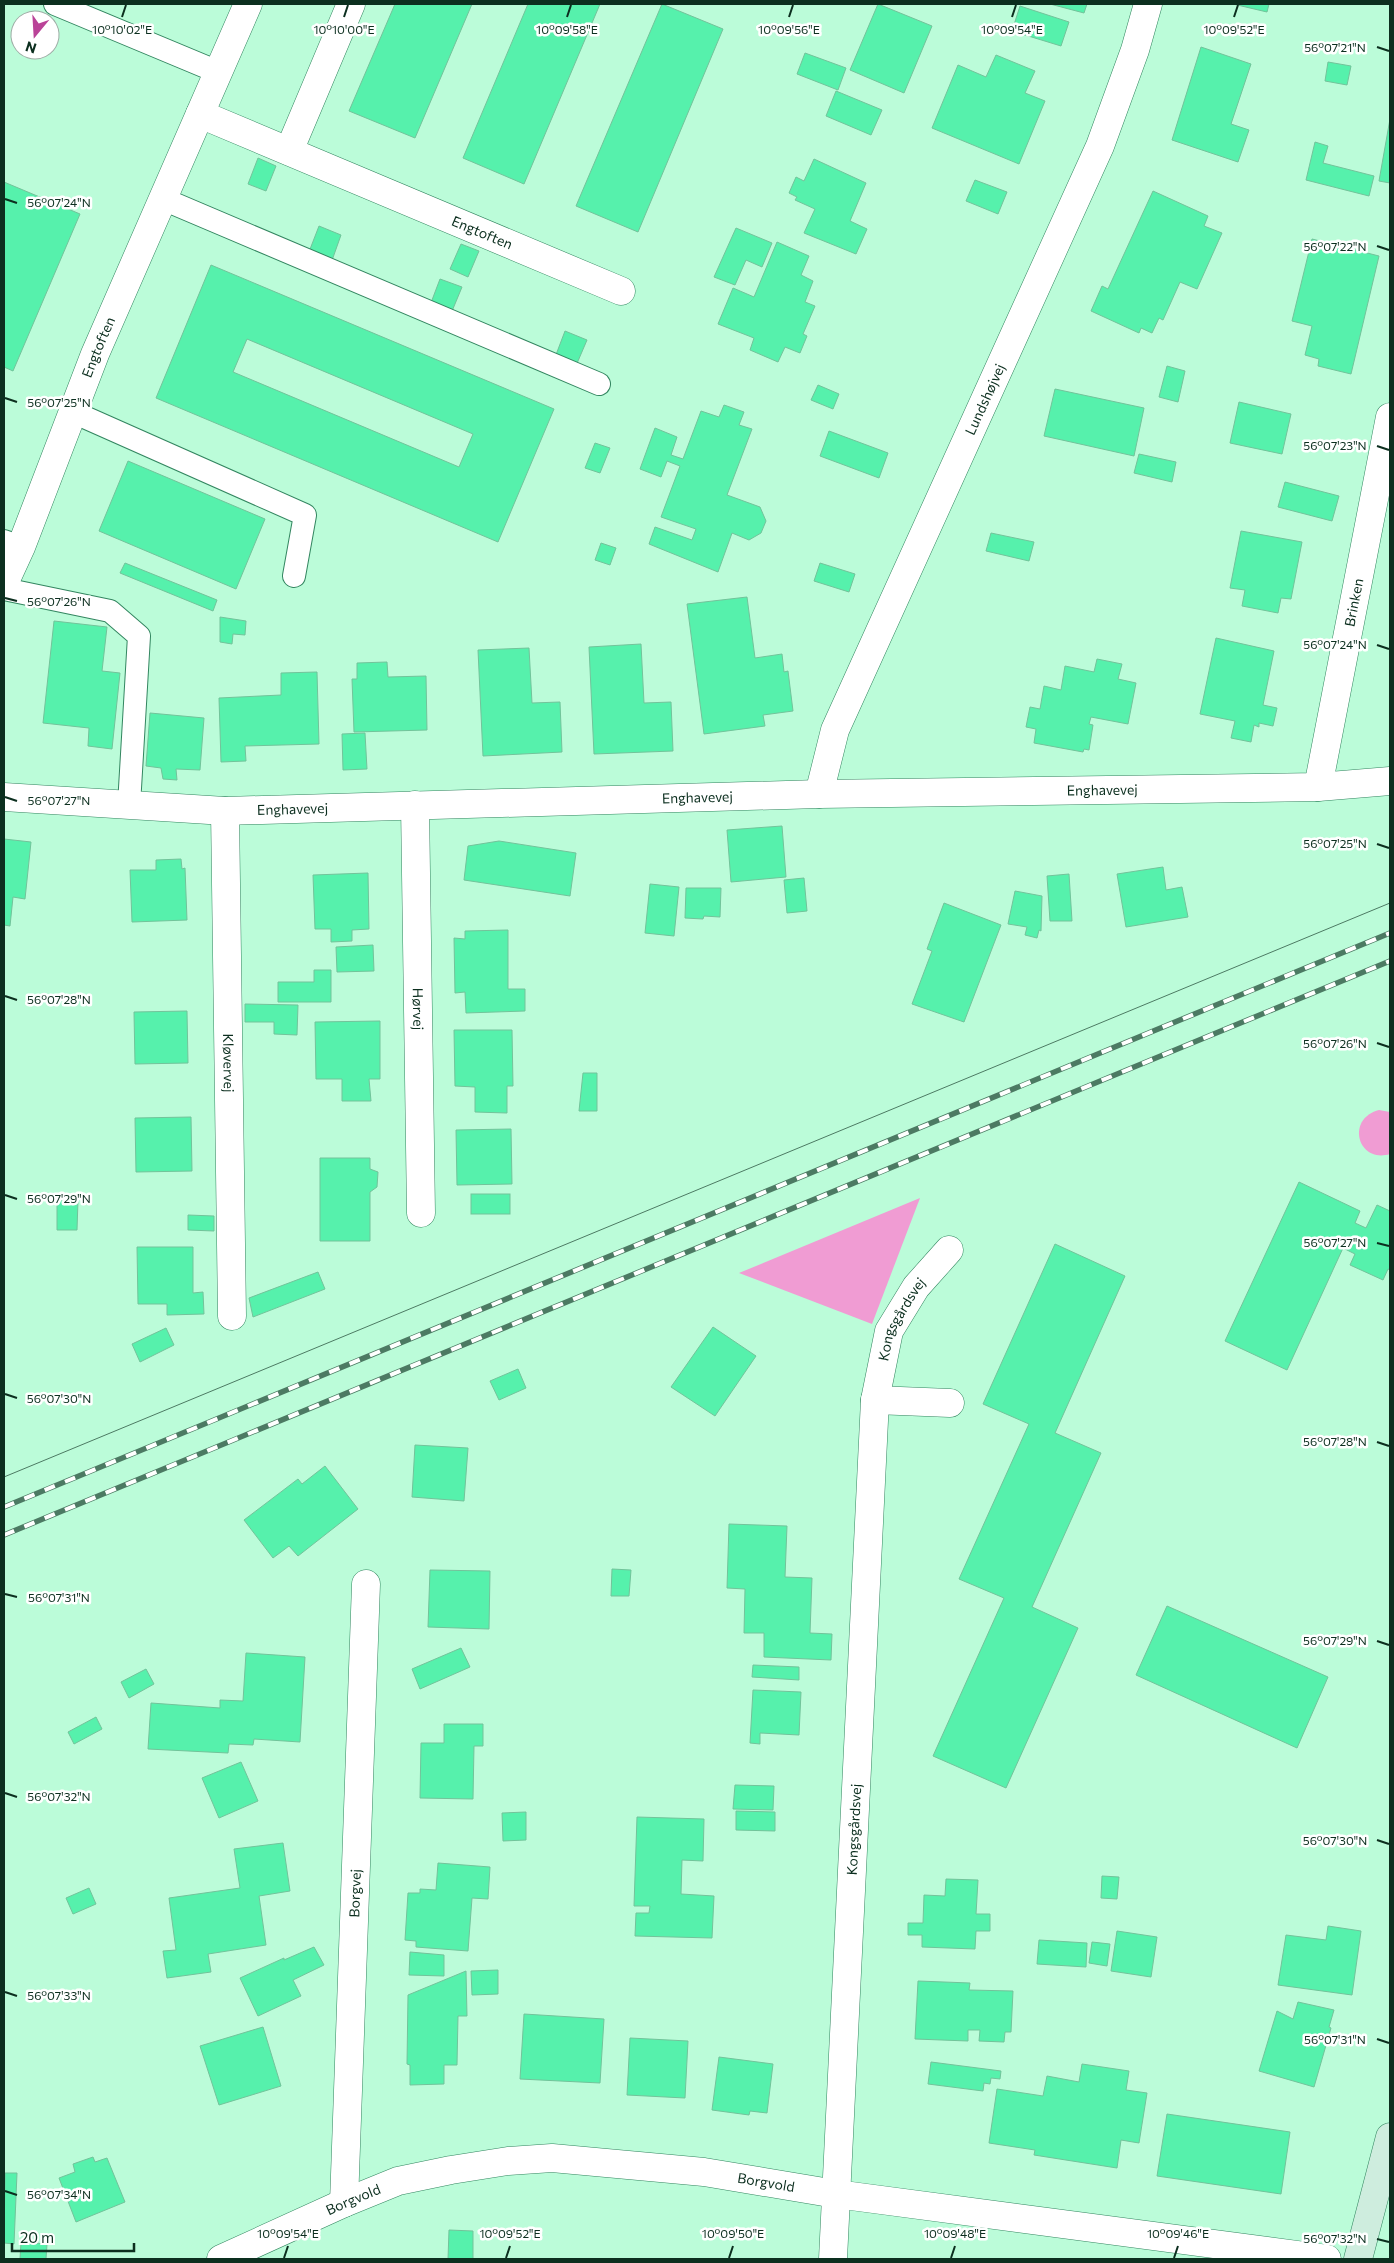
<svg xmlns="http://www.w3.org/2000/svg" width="1394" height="2263" font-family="Commissioner,sans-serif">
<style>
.green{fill:#f09cd3}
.building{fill:#56f1ac;stroke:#72c39a;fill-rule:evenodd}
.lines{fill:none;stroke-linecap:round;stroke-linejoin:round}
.lane-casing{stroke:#338660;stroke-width:24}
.street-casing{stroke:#338660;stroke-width:29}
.secondary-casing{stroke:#338660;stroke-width:29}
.lane{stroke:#fff;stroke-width:22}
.street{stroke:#fff;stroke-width:28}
.secondary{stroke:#ceedde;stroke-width:28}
.tram{stroke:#4c7a63;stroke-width:1}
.rail-casing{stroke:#4c7a63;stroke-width:5.5}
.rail{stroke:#fff;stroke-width:4;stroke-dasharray:11;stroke-linecap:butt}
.ticks{fill:none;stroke:#0c2f1f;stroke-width:2}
.labels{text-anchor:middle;stroke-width:5;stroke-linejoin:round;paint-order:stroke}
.street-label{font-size:14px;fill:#0c2f1f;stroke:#fff}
.ticks-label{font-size:12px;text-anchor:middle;fill:#0c2f1f;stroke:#fff;stroke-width:5;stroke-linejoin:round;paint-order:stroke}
</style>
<rect width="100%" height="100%" fill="#bbfcd9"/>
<g class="green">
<path d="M1379 1110 1390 1112V1154C1358 1164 1345 1119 1379 1110Z"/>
<path d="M920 1198 872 1324 739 1273Z"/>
</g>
<g class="building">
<path d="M395 4H472L415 138 349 111Z"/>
<path d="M528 4H600L524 184 463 158Z"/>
<path d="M662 4 723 29 638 232 576 206Z"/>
<path d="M878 4 932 26 904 93 850 70Z"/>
<path d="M1050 4H1087L1084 13Z"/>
<path d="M1233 4H1269L1267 12Z"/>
<path d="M1020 6 1069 22 1061 46 1012 31Z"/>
<path d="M1201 47 1251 64 1231 124 1249 130 1238 162 1172 140Z"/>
<path d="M805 53 846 68 838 90 797 74Z"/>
<path d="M996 55 1035 71 1025 93 1045 101 1019 164 932 128 958 65 986 77Z"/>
<path d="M1328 62 1351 66 1347 85 1325 81Z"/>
<path d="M836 91 882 110 871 135 826 116Z"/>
<path d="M1390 119V183L1379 181Z"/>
<path d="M1315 142 1328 146 1323 163 1374 176 1369 196 1306 180Z"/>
<path d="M258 158 276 166 266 191 248 184Z"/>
<path d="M814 159 866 183 850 221 867 229 856 254 804 233 815 209 795 200 797 197 789 193 796 177 804 181Z"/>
<path d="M975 180 1007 192 998 214 966 201Z"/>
<path d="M4 182 80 214 13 371 4 367Z"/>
<path d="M1153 191 1208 216 1204 226 1222 233 1197 289 1180 282 1163 320 1159 318 1152 333 1141 328 1139 333 1091 311 1102 286 1108 289Z"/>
<path d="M319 226 341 235 330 266 307 257Z"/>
<path d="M736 228 772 243 762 267 746 260 735 285 714 277Z"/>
<path d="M1312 239 1379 256 1351 374 1318 366 1319 359 1305 355 1312 326 1292 321Z"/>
<path d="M777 242 809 256 801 275 813 281 805 302 815 306 803 334 807 336 800 353 785 347 778 362 750 350 754 338 718 324 733 288 754 297Z"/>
<path d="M461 244 479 251 468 277 450 269Z"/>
<path d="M211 265 554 409 498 542 156 398ZM247 339 473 434 459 467 233 372Z"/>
<path d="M440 279 462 287 450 316 429 308Z"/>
<path d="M565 331 587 340 575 368 554 360Z"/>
<path d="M1167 366 1185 371 1178 402 1159 397Z"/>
<path d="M818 385 839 394 833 409 811 400Z"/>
<path d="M1055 389 1144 408 1134 456 1044 436Z"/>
<path d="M1239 402 1291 414 1282 454 1230 443Z"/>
<path d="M724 405 744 412 739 425 752 429 727 495 760 507 766 521 761 533 749 540 732 533 718 572 649 544 655 527 692 540 696 529 661 517 680 466 667 461 661 477 640 469 655 428 677 437 671 455 683 459 701 411 719 417Z"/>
<path d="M829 431 888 453 879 478 820 456Z"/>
<path d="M595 443 610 448 600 473 585 468Z"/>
<path d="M1139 454 1176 462 1172 482 1134 473Z"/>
<path d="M128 461 265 519 236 589 99 531Z"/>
<path d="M1285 482 1339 496 1332 521 1278 507Z"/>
<path d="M1241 531 1302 542 1291 599 1281 598 1278 613 1242 606 1245 590 1230 588Z"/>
<path d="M991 533 1034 542 1029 561 986 551Z"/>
<path d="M601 543 616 548 610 565 595 560Z"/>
<path d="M125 563 217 600 213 611 120 573Z"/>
<path d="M820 563 855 574 849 592 814 581Z"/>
<path d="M747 597 755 658 782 654 784 672 788 671 793 711 763 715 765 726 704 734 687 604Z"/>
<path d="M220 617 246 621 245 635 233 634 232 644 220 642Z"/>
<path d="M54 621 107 627 102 671 120 673 112 749 88 746 89 728 43 723Z"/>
<path d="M1216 638 1274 651 1263 705 1277 708 1273 726 1259 723V727L1254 725 1251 742 1231 738 1235 721 1200 714Z"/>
<path d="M641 644 644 703 671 702 673 751 594 754 589 647Z"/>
<path d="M529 648 532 703 560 702 562 752 483 756 478 650Z"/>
<path d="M1097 659 1122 664 1118 679 1136 683 1128 724 1091 717 1089 724 1093 725 1089 750 1084 749 1083 752 1034 743 1036 729 1026 727 1030 707 1040 709 1044 686 1061 690 1065 666 1094 672Z"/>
<path d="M387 662 388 677 426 676 427 730 354 732 352 679H357V663Z"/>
<path d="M317 672 319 744 245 746 246 761 221 762 219 698 281 695V673Z"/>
<path d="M150 713 204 718 200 770 176 769 177 780 163 779 161 768 146 766Z"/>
<path d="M365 733 367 769 343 770 342 734Z"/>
<path d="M782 826 786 877 731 882 727 830Z"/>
<path d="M4 839 31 842 25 899 13 897 10 926 4 925Z"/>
<path d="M499 841 576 853 570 896 464 880 468 846Z"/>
<path d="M181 859 182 869 185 868 187 920 132 922 130 870H156V860Z"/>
<path d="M1163 867 1166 890 1182 887 1188 917 1126 927 1117 874Z"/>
<path d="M368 873 369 929 352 930V941L331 942V929H315L313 875Z"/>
<path d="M1069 874 1072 921H1050L1047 876Z"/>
<path d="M804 878 807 911 787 913 784 880Z"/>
<path d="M650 884 679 887 674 936 645 933Z"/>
<path d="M686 888H721L720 917 704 916 703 919 685 918Z"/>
<path d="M1015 891 1042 896 1041 931 1039 930 1037 938 1025 935 1027 927 1008 924Z"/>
<path d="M944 903 1001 925 964 1022 912 1004 932 951 927 949Z"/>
<path d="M508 930V989H525V1011L466 1013 465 992 455 993 454 938 465 939V931Z"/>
<path d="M373 945 374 971 337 972 336 947Z"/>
<path d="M314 970H331V1002H278V982H314Z"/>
<path d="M245 1004 298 1005 297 1035 274 1034V1022H245Z"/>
<path d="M187 1011 188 1063 135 1064 134 1012Z"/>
<path d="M380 1021V1079H369L371 1101H342V1079H316L315 1022Z"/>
<path d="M454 1030H512L513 1086H507V1113L475 1112V1087L455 1086Z"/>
<path d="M583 1073H597V1111H579Z"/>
<path d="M191 1117 192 1171 136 1172 135 1118Z"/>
<path d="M511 1129 512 1184 457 1185 456 1130Z"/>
<path d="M320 1158H370V1169L378 1172 377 1187 370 1192V1241H320Z"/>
<path d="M1299 1182 1360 1211 1355 1223 1366 1228 1377 1205 1390 1211V1270L1388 1269 1383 1280 1350 1265 1355 1254 1343 1248 1287 1370 1225 1341Z"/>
<rect x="471" y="1194" width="39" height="20"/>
<path d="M57 1200H78L77 1230H57Z"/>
<path d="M188 1215 214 1216V1231L188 1230Z"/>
<path d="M1055 1244 1125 1276 1055 1433 1101 1453 1032 1607 1078 1628 1006 1788 933 1756 1004 1598 959 1579 1029 1424 983 1404Z"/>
<path d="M137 1247H193V1293L203 1292 204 1314 167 1315V1304H138Z"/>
<path d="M318 1272 325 1289 253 1317 249 1298Z"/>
<path d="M713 1327 756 1356 715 1416 671 1387Z"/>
<path d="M166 1328 174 1345 140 1362 132 1344Z"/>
<path d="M518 1369 526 1388 499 1400 490 1381Z"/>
<path d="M415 1445 468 1448 464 1501 412 1497Z"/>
<path d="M325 1466 358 1509 298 1556 289 1546 273 1558 244 1520 298 1479 302 1484Z"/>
<path d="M729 1524 787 1526 785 1577 812 1578 810 1633 832 1634 831 1660 764 1657V1633H744L745 1589 727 1588Z"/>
<path d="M612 1569 631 1570 629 1596H611Z"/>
<path d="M430 1570 490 1571 489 1629 428 1627Z"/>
<path d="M1167 1606 1328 1677 1297 1748 1136 1675Z"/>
<path d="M461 1648 470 1667 420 1689 412 1669Z"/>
<path d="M246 1653 305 1657 300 1742 254 1739 253 1745 229 1744 228 1753 148 1749 151 1703 220 1708V1700L243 1701Z"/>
<path d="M753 1665 799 1667V1680L752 1677Z"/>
<path d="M146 1669 154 1684 129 1698 121 1682Z"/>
<path d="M753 1690 801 1692 799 1735 760 1733V1744L750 1743Z"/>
<path d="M96 1717 102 1729 74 1744 68 1732Z"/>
<path d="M444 1724H483V1746H474L473 1799 420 1798 421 1743H444Z"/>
<path d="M241 1762 258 1801 219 1818 202 1778Z"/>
<path d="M735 1785 774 1786 773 1810 733 1809Z"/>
<path d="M736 1811 775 1812V1831L736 1830Z"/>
<path d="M526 1812V1840L503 1841 502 1813Z"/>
<path d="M637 1817 704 1819 703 1861 682 1860 681 1894 714 1896 712 1938 635 1936 636 1913H649L650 1906H634Z"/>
<path d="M283 1843 290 1891 259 1896 266 1945 208 1954 211 1972 167 1978 163 1951 176 1950 169 1898 240 1888 234 1849Z"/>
<path d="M438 1863 490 1867 488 1899 472 1898 468 1951 416 1947V1941L405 1940 408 1893H420V1889L436 1890Z"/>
<path d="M1102 1876 1119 1877 1117 1899 1101 1898Z"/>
<path d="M946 1879 978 1880 976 1914H990V1931H976L975 1949 922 1947V1935H908V1923H923L924 1895 945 1896Z"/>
<path d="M89 1888 96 1904 73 1914 66 1898Z"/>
<path d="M1328 1926 1361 1931 1352 1995 1278 1985 1286 1935 1326 1940Z"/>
<path d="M1117 1931 1157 1937 1151 1977 1111 1971Z"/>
<path d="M1039 1940 1087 1943 1086 1967 1037 1964Z"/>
<path d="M1092 1942 1110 1944 1107 1966 1089 1963Z"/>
<path d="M314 1947 324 1965 293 1980 301 1996 258 2016 240 1978 284 1958V1960Z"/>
<path d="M410 1952 444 1955V1976L409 1975Z"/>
<path d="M498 1970V1994L472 1995 471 1971Z"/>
<path d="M466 1971 467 2016H458L457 2065H444V2084L410 2085V2065L407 2064 408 1995Z"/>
<path d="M918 1981 970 1983 969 1990 1013 1991 1011 2032H1005L1004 2042 979 2041 980 2030H968V2041L915 2039Z"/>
<path d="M1298 2002 1334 2010 1329 2027 1331 2028 1314 2087 1259 2071 1277 2011 1293 2019Z"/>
<path d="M524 2014 604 2019 600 2083 520 2079Z"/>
<path d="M263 2027 281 2086 219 2105 200 2046Z"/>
<path d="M630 2038 688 2041 685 2098 627 2095Z"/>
<path d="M719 2057 773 2064 767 2113 750 2111 749 2115 712 2110Z"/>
<path d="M931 2062 1001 2071 1000 2079 991 2078 990 2084 984 2083 983 2091 928 2084Z"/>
<path d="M1082 2064 1129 2071 1126 2090 1147 2093 1139 2143 1121 2140 1117 2168 1034 2155 1035 2150 989 2143 997 2089 1043 2096 1047 2076 1079 2082Z"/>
<path d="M1167 2114 1290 2132 1281 2194 1157 2176Z"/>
<path d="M93 2157 95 2162 107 2158 125 2202 76 2222 59 2178 75 2172 73 2164Z"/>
<path d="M5 2173H17L14 2244 4 2243Z"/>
<path d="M449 2230 473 2231V2259H448Z"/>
<path d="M21 2242 47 2244 46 2259H20Z"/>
</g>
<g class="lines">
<defs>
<g id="lane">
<path d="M55 4 218 72"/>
<path d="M163 199 599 384"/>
<path d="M73 412 305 515 294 576"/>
<path d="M4 541 21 547"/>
<path d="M4 589 110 611 139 636 129 805"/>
</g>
<g id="street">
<path id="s1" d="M200 114 621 291"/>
<path d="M289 151 351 4"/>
<path id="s2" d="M4 584 21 547 95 354 248 4"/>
<path id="s3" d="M1318 787 1390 417"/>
<path id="s4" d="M819 794 835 730 1100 146 1135 50 1148 4"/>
<path id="s5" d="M4 797 225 811 819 794 1318 787 1390 781"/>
<path id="s6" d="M415 805 421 1213"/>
<path id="s7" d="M225 811 232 1316"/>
<path d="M875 1400 950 1403"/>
<path id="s8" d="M344 2203 366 1584"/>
<path id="s9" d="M221 2259 344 2203 398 2181 451 2170 508 2161 552 2158 704 2172 836 2194 1327 2259"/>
<path id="s10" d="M833 2259 875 1400 889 1331 916 1287 949 1250"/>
</g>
<path id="secondary" d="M1358 2259 1390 2137"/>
</defs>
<use href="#lane" class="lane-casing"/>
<use href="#street" class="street-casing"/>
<use href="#secondary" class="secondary-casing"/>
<use href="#lane" class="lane"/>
<use href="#street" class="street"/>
<use href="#secondary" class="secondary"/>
<path class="tram" d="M4 1477 1390 903"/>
<defs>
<g id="rail">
<path d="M4 1507 1390 933"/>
<path d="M4 1535 1390 961"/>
</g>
</defs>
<use href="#rail" class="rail-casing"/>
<use href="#rail" class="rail"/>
</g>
<path class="ticks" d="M122 17 126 5M344 17 348 5M567 17 571 5M789 17 793 5M1012 17 1016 5M1234 17 1238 5M1377 47 1389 51M5 199 17 203M1377 246 1389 250M5 398 17 402M1377 446 1389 450M5 598 17 601M1377 645 1389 649M5 797 17 801M1377 844 1389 848M5 996 17 1000M1377 1043 1389 1047M5 1195 17 1199M1377 1243 1389 1246M5 1394 17 1398M1377 1442 1389 1446M5 1594 17 1597M1377 1641 1389 1645M5 1793 17 1797M1377 1840 1389 1844M5 1992 17 1996M1377 2039 1389 2043M5 2191 17 2195M1377 2239 1389 2242M284 2258 288 2246M506 2258 510 2246M729 2258 733 2246M951 2258 955 2246M1174 2258 1178 2246"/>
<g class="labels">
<g class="street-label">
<text dy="5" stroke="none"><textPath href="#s1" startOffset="306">Engtoften</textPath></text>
<text dy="5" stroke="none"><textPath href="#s2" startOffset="255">Engtoften</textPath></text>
<text dy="5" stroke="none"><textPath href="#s4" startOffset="429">Lundshøjvej</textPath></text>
<text dy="5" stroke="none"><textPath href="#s3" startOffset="188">Brinken</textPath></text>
<text dy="5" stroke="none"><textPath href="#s5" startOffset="1099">Enghavevej</textPath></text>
<text dy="5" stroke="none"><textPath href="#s5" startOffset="694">Enghavevej</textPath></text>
<text dy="5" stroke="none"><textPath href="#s5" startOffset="289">Enghavevej</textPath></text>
<text dy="5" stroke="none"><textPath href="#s6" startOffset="204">Hørvej</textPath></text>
<text dy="5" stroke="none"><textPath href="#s7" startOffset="252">Kløvervej</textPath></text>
<text dy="5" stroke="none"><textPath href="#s10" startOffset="946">Kongsgårdsvej</textPath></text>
<text dy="5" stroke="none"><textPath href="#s10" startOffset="430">Kongsgårdsvej</textPath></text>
<text dy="5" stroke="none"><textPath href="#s8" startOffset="310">Borgvej</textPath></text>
<text dy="5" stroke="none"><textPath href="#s9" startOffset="565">Borgvold</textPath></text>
<text dy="5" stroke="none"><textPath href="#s9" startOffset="145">Borgvold</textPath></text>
</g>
</g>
<g class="ticks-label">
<text x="122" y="34">10°10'02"E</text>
<text x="344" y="34">10°10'00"E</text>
<text x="567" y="34">10°09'58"E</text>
<text x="789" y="34">10°09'56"E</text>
<text x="1012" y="34">10°09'54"E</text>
<text x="1234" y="34">10°09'52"E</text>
<text x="1335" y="52">56°07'21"N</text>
<text x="59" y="207">56°07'24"N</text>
<text x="1335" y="251">56°07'22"N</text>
<text x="59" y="407">56°07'25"N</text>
<text x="1335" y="450">56°07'23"N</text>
<text x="59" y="606">56°07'26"N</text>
<text x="1335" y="649">56°07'24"N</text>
<text x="59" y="805">56°07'27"N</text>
<text x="1335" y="848">56°07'25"N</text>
<text x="59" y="1004">56°07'28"N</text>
<text x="1335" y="1048">56°07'26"N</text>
<text x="59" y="1203">56°07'29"N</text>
<text x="1335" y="1247">56°07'27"N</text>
<text x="59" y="1403">56°07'30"N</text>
<text x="1335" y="1446">56°07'28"N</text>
<text x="59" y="1602">56°07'31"N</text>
<text x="1335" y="1645">56°07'29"N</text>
<text x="59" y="1801">56°07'32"N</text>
<text x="1335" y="1845">56°07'30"N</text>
<text x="59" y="2000">56°07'33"N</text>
<text x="1335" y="2044">56°07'31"N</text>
<text x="59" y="2199">56°07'34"N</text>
<text x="288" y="2238">10°09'54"E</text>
<text x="510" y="2238">10°09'52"E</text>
<text x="733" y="2238">10°09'50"E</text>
<text x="955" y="2238">10°09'48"E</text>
<text x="1178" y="2238">10°09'46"E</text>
<text x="1335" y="2243">56°07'32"N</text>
</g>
<rect width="1394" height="2263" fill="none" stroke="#0c2f1f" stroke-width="10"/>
<g transform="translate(35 35) rotate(198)"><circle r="24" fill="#ffffff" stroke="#9eaca5"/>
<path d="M0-4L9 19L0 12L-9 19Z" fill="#ba4398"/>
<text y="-8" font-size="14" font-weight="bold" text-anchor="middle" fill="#0c2f1f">N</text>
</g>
<path d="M12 2243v8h122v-8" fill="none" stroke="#0c2f1f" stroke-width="2.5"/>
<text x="20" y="2243" font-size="15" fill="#0c2f1f" stroke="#ffffff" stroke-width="4" paint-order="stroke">20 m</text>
</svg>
